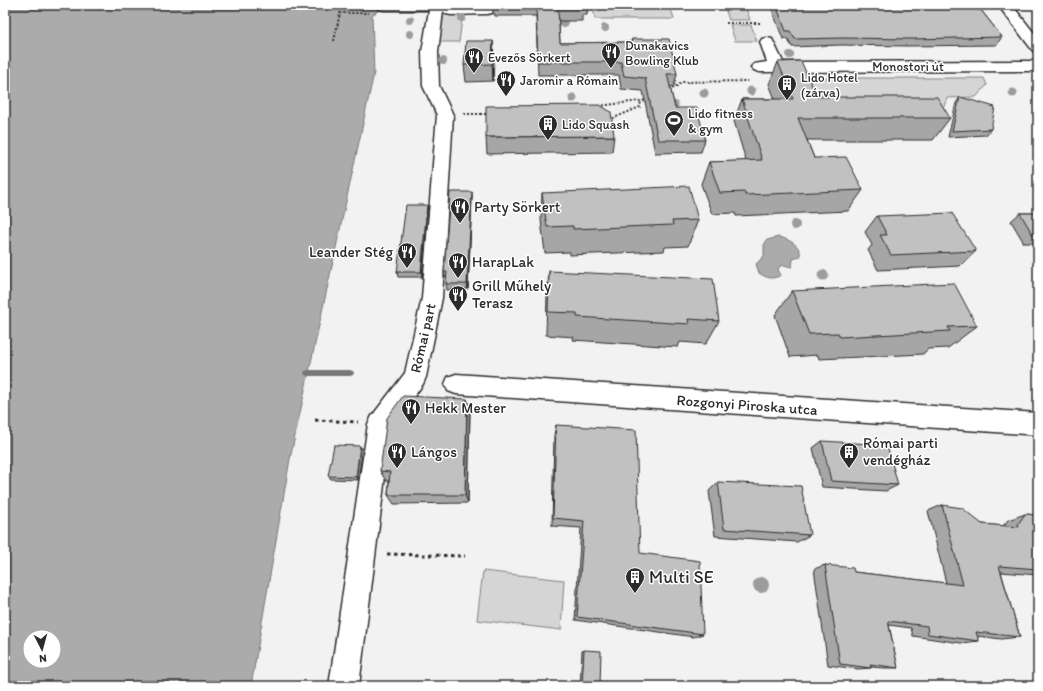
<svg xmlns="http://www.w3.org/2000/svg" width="1043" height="691" font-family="Itim,sans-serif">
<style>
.green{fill:#d5d5d5;stroke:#808080}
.water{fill:#ababab;stroke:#787878;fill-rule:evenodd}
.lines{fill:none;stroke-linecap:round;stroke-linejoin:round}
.stream{fill:#787878;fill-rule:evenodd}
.minor-casing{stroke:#2b2b2b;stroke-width:3}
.path-far2{stroke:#2b2b2b;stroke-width:2;stroke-dasharray:2 2;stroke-linecap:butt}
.path-far1{stroke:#2b2b2b;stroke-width:2.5;stroke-dasharray:3 3;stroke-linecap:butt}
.path{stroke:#2b2b2b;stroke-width:3;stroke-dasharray:3.5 3.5;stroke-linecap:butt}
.minor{fill:#fff;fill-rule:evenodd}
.tree{fill:#9c9c9c}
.wall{fill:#a6a6a6;stroke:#2b2b2b}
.shaded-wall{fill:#878787;stroke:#2b2b2b}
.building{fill:#c1c1c1;stroke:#2b2b2b}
.labels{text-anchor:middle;stroke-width:3;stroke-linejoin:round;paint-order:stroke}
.far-poi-label{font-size:13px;fill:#2b2b2b;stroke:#fff;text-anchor:start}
.far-street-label{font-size:13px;fill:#2b2b2b;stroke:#fff}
.poi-label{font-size:15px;fill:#2b2b2b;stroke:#fff;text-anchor:start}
.street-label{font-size:15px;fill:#2b2b2b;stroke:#fff}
.near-poi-label{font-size:18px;fill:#2b2b2b;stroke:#fff;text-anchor:start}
</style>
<rect width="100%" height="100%" fill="#f2f2f2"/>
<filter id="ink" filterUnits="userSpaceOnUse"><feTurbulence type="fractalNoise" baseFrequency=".025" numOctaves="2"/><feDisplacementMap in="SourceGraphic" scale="8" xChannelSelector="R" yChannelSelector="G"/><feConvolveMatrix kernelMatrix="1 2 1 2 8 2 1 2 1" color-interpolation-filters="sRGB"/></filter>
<g filter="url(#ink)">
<g class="green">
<path d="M593 5H670L674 19H595Z"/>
<path d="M724 5H745L750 20H729Z"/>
<path d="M444 12H463L459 42H439Z"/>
<path d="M730 25H751L757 41H735Z"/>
<path d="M807 78H984L987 85 976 97 947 98 942 112 855 102 825 95 805 96Z"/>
<path d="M483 571 564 580 561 630 477 620Z"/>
</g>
<g class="water">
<path d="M5 5H387L372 15 374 73 290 459 251 686H5ZM30 637H54V661H30Z"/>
<path d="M778 237C787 238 803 246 800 257L793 259 792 267 783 265 779 267 778 270 781 275C773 280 766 278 759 273L756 264 764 256V245L767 240Z"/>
</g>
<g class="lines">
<path class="stream" d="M308 370H350L353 371 354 373 353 375 350 376H308L305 375 304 373 305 371Z"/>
<defs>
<g id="minor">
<path d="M378 5 487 6 492 7 494 10 492 13 487 14 451 15 446 14 443 11 438 52 439 86 453 115 442 298 426 377 423 384 391 428 359 686H329L368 424 372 416 405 373 422 298 437 115 423 86 422 52 429 10H384L379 9Z"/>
<path d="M998 5H1012L1038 38V53L1033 51Z"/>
<path d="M767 38 772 39 783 62 1038 61V71L759 72 754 70 751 67 754 64 767 62 760 42 762 39Z"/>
<path d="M456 374 1038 413V435L456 394 448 391 445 384 448 377Z"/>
</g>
</defs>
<use href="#minor" class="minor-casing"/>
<g class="path-far2">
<path d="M726 23H760"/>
<path d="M334 41 340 13H369"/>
<path d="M669 91 683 82 749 81"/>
<path d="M599 106 648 100"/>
<path d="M464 114H489"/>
<path d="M609 120 640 107 641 101"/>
</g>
<path class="path-far1" d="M453 296H462"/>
<g class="path">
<path d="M315 420 358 422"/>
<path d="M387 554 465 556"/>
</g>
<use href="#minor" class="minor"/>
</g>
<g class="tree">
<circle cx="462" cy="18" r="4"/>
<circle cx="410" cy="20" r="4"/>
<circle cx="564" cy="24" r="4"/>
<circle cx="605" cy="28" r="4"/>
<circle cx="410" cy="34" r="4"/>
<circle cx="790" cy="55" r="4"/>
<circle cx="443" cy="61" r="4"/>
<circle cx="751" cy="91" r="4.5"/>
<circle cx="704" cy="93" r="4.5"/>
<circle cx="1013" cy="93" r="4.5"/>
<circle cx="573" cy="98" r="4.5"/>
<circle cx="674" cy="105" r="4.5"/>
<circle cx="795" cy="225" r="5"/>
<circle cx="823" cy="275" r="5.5"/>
<circle cx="761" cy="585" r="8"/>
</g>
<g class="wall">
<path d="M489 5H588L587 15H582V21H559L560 43 631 42 632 39 677 74 674 86 670 87 675 108 705 140 701 152 655 153 643 91 621 89 619 75H538L536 16H495V14H493V6Z"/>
<path d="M770 5H977L1002 37 996 45 907 46 840 45 792 47 787 38 783 39Z"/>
<path d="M493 41 494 58 493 81 466 82 464 65Z"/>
<path d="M778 62 817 97 950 118 933 140H807L814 158 863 190 848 211 736 216 735 213 712 214 701 184 709 162 746 161 734 121 742 99H775L769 84Z"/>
<path d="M960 97 991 129 986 135 948 137 956 103Z"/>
<path d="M614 136 612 152 487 154 486 137Z"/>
<path d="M542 193 698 220 688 246 665 247 664 251 570 255V252L545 253 541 220Z"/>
<path d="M472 197 468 289 447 290 446 284 447 277H445L444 272Z"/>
<path d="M428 211 422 277H398L397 272Z"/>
<path d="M1020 213H1038V243H1024L1011 221Z"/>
<path d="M877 216 976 251 960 266 878 270 868 250 872 245 865 232Z"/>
<path d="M549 271 719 321 706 344 680 342 678 347 573 340 574 337 546 335 547 296Z"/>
<path d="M792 291 977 326 948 348 928 349 923 354 819 359 818 355 790 357 775 315Z"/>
<path d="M467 399 470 410 468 503 394 504 388 495 389 481H386L380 471Z"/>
<path d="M556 425 640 553 703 634 694 637 575 620 581 528 552 526 554 435Z"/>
<path d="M822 441 898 485 886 491 822 487 813 448Z"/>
<path d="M360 446 363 449 358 480 331 479 328 476Z"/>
<path d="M718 482 810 535 797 542 715 536 709 491Z"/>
<path d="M942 505 982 524 1003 526 1008 520 1025 514 1037 515 1036 513 1038 512V575L1001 572 1020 637 1001 639 977 636 979 641 961 643 913 636 911 628 889 625 898 668H883L871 667V668L857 669 828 665 814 569 825 565 854 572 946 583 928 511Z"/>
<path d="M584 650 600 686H580L582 651Z"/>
</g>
<g class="shaded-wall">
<path d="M493 41 494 58 493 81 492 64Z"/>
<path d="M472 192V197L468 289 467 284Z"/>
<path d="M427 205 428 211 422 277 421 272Z"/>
<path d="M467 399 470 410 468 503 465 495Z"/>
<path d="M360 446 363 449 358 480 356 477Z"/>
</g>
<g class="building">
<path d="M536 5H582L583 8H558L560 43 632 42V39H669L677 74H667L675 108H697L705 140H658L645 78 624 76 621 62H538Z"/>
<path d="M776 5H977L1002 37 912 39 844 38 795 39 790 31H786Z"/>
<path d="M466 41H493L492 64 464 65Z"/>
<path d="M801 61 817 97H937L950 118H798L814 158 846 157 863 190 745 195V192L720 193 709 162 762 160 742 99H793L778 62Z"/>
<path d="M960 97 995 107 991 129 952 131Z"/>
<path d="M600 105 611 112 614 136 486 137V106Z"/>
<path d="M689 186 698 220 672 221 673 225 573 229V226L547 227 542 193Z"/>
<path d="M450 192H472L467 284H446L447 272H444Z"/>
<path d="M406 205H427L421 272H397Z"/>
<path d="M952 213 976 251 891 255 880 235H887L877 216Z"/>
<path d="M1020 213H1038V235H1033Z"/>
<path d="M549 271 713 279 719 321 688 319 689 324 577 317V313L548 312Z"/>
<path d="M954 283 977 326 948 327 950 331 840 337 838 333 809 334 792 291Z"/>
<path d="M403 396 467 399 465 495H388L390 472 380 471 387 418Z"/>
<path d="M556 425 636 430 640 553 700 561 703 634 577 617 584 521 553 518Z"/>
<path d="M822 441 887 445 898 485 831 481Z"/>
<path d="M334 445 360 446 356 477 328 476Z"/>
<path d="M718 482 801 486 810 535 724 529Z"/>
<path d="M942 505 962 508 982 524 1019 527 1018 524 1025 514 1038 515V569L999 566 1020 637 976 632 979 641 928 634 927 626 888 621 898 668 870 664 871 668 840 664 825 565 853 568 854 572 963 585Z"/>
<path d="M584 650 601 651 600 686H582Z"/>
</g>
</g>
<defs>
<symbol id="restaurant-pin" viewBox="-11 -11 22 30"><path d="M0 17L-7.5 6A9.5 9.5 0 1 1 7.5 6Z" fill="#2b2b2b" stroke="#fff"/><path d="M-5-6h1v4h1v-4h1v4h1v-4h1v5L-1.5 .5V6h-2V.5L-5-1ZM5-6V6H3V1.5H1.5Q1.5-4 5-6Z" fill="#fff"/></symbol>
<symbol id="building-pin" viewBox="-11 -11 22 30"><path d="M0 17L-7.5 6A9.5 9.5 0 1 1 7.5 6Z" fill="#2b2b2b" stroke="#fff"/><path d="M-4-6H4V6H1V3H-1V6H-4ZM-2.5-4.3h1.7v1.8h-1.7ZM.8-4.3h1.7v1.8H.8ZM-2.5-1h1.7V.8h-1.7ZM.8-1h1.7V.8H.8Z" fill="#fff"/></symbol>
<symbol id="stadium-pin" viewBox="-11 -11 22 30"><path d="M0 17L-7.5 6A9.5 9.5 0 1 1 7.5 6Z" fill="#2b2b2b" stroke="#fff"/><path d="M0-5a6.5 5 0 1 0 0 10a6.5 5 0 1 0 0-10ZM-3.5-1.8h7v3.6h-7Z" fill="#fff"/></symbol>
</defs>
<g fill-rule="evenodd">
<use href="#restaurant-pin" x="600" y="41" width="22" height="30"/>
<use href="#restaurant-pin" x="463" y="46" width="22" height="30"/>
<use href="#restaurant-pin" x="495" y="69" width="22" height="30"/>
<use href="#building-pin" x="776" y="73" width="22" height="30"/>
<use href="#stadium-pin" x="663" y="109" width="22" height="30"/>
<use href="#building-pin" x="537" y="113" width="22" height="30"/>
<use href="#restaurant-pin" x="449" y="196" width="22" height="30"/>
<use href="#restaurant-pin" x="396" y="241" width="22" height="30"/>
<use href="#restaurant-pin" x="447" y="251" width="22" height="30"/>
<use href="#restaurant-pin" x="447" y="284" width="22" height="30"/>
<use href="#restaurant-pin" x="400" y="397" width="22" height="30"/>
<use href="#restaurant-pin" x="386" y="441" width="22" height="30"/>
<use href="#building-pin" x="838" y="441" width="22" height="30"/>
<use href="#building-pin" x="624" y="566" width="22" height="30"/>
</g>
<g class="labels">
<g class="far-poi-label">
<text x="625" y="50">Dunakavics<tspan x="625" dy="15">Bowling Klub</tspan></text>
<text x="488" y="62">Evezős Sörkert</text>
<text x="801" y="82">Lido Hotel<tspan x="801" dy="15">(zárva)</tspan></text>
<text x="520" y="85">Jaromir a Rómain</text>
<text x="688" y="118">Lido fitness<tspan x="688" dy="15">&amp; gym</tspan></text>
<text x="562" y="129">Lido Squash</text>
</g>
<g class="far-street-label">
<text x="908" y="71">Monostori út</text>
</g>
<g class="poi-label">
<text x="474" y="212">Party Sörkert</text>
<text x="393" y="257" text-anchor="end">Leander Stég</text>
<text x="472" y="267">HarapLak</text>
<text x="472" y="291">Grill Műhely<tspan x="472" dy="17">Terasz</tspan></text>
<text x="425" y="413">Hekk Mester</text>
<text x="863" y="448">Római parti<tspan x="863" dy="17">vendégház</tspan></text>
<text x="411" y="457">Lángos</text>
</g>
<g class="street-label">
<text transform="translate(423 338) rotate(-77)" y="5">Római part</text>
<text transform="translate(747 405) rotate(4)" y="5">Rozgonyi Piroska utca</text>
</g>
<g class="near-poi-label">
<text x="649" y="583">Multi SE</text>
</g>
</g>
<rect width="1043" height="691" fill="none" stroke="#fff" stroke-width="20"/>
<rect x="10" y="10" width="1023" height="671" fill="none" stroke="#2b2b2b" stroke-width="1.5" filter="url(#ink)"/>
<g transform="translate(42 649) rotate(174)"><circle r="19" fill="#ffffff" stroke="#aaaaaa"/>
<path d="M0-3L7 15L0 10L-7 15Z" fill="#2b2b2b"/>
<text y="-6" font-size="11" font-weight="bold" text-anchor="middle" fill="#2b2b2b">N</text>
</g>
</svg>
